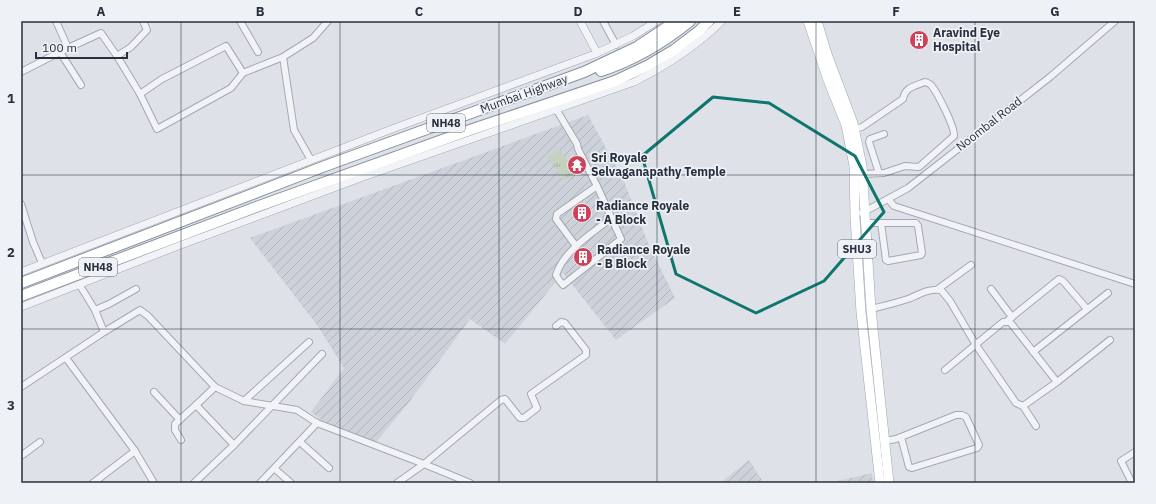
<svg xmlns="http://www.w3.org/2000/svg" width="1156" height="504" font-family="'IBM Plex Sans',sans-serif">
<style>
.industrial{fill:url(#industrial-furrows)}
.grass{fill:url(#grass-tufts)}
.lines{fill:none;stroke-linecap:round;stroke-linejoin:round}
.stream{stroke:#99b1c8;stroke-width:2}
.minor-casing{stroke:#a3a9b2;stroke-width:8}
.tertiary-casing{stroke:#a3a9b2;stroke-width:8}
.primary-casing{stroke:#9ea7b4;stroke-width:10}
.trunk-casing{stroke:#86909e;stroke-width:12}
.minor{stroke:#f1f3f6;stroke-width:6}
.tertiary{stroke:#f1f3f6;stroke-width:7}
.primary{stroke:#fff;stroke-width:9}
.trunk{stroke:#fff;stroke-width:10}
.marked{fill:none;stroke:#0f766e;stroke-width:3;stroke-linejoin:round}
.grid{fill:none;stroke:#27303f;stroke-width:1;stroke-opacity:0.55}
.labels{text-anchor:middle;stroke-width:3.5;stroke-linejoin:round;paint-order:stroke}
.shield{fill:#eef1f5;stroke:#636a76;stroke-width:1}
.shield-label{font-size:11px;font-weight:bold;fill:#27303f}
.poi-label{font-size:12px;font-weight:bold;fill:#27303f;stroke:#eef1f5;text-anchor:start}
.street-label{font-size:12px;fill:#27303f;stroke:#eef1f5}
.neatline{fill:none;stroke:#27303f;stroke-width:1.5}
.grid-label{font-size:13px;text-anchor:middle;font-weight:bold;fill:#27303f}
</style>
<defs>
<pattern id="industrial-furrows" width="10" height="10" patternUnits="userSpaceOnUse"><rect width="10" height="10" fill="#ccd1da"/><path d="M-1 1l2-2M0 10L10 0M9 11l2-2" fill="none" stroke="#afb4bc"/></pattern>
<pattern id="grass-tufts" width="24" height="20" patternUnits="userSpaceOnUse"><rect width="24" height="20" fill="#c4d2bf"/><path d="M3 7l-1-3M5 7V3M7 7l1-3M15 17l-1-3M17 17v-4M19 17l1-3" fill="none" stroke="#a8b5a5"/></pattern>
</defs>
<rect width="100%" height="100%" fill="#dee2e8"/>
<g class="industrial">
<path d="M588 115 623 179 648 243 675 298 616 340 563 273 505 344 470 319 407 405 371 448 338 433 311 412 344 368 317 325 250 238Z"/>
<path d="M749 460 764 483H720Z"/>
<path d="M872 473 873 483H829Z"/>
</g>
<path class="grass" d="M560 150 576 172 564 180 547 157Z"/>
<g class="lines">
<path class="stream" d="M1116 275 1135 281"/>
<defs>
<g id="minor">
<path d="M56 21 68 48"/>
<path d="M240 21 258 52"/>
<path d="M603 21 616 45"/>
<path d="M60 52 81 85"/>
<path d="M117 56 131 47 147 30 143 21"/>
<path d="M283 57 313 38 328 21"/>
<path d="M21 72 68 48 101 33 117 56 140 94 162 79 226 46 243 73 283 57 294 130 311 160"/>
<path d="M140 94 157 129 231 88 243 73"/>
<path d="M556 109 577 144 578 149 597 186 557 214 556 219 576 246"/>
<path d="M855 129 862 127 903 99C905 87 915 86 925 82 928 83 929 83 931 85 937 92 955 127 954 136L919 167 905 166 884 173 862 174"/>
<path d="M879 173 869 142 870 139 884 134"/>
<path d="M597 186 621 239 563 285 559 280 556 275C564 250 592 234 611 218"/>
<path d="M888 199 894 206 1135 284"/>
<path d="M21 204 33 242 42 263"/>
<path d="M862 213 908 188 1050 77 1115 21"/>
<path d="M865 223H916L918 226 922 253 921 255 888 261 886 260 881 223"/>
<path d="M79 284 95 310 104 332"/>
<path d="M938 289 971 265"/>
<path d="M991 289 1012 317"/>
<path d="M871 309C883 306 896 303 908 299 918 295 929 288 941 290L950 301 976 345 1016 403 1023 406"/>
<path d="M95 310 109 304 136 289"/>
<path d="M1007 321 1059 279 1063 281 1087 309"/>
<path d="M1033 352 1108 293"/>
<path d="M66 358 135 451 154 483"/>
<path d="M945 370 1003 322H1010L1057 382"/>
<path d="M21 387 104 332 140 310 148 316 215 387 244 401 297 410 317 423 424 464 470 483"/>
<path d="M154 392 180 420"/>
<path d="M244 401 309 342"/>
<path d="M196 405 234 445"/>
<path d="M1036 426 1023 406 1057 382 1110 340"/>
<path d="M181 440 175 430V424L196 405 215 387"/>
<path d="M885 441 896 439 956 415H962L966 417 979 445 977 448 912 468 909 467 901 437"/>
<path d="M300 442 329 468"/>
<path d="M21 456 40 442"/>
<path d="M275 469 291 483"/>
<path d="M93 483 135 451"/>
<path d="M194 483 234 445 322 354"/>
<path d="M260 483 317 423"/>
<path d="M397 483 424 464 501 400 505 399 520 418H524L537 408 531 394 586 355V350L565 323 561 322 556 326"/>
<path d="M1132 483 1121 461 1135 452"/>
</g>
<g id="tertiary">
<path d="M580 21 597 53"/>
<path d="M21 272 392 129 595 54 633 36 657 21"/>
<path d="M21 307 178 246 363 177 634 82C666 66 696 47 722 21"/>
</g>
<g id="primary">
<path d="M808 21 828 80 846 125 854 166 855 217 861 312 880 483"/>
<path d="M817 21 827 54 853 123 862 166 871 309 889 483"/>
</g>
<g id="trunk">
<path d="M601 71C634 60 663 43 690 21"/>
<path d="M21 283 325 166 584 72 637 47 676 21"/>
<path d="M21 296 259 206 470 130 615 81 647 66 674 50 699 31 709 21"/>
</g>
</defs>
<use href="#minor" class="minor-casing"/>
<use href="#tertiary" class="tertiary-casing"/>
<use href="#primary" class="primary-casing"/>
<use href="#trunk" class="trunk-casing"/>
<use href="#minor" class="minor"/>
<use href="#tertiary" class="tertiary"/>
<use href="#primary" class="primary"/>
<use href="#trunk" class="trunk"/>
</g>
<path class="marked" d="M713 97 769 103 855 156 884 212 824 281 756 313 676 274 642 156Z"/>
<path class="grid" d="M181 21V483M340 21V483M499 21V483M657 21V483M816 21V483M975 21V483M21 175H1135M21 329H1135"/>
<defs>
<symbol id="building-disc" viewBox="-11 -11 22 22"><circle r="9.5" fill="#ce4259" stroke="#eef1f5"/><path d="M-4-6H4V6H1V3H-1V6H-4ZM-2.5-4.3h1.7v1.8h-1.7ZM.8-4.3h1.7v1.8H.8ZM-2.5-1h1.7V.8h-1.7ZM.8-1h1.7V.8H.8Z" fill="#fff"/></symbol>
<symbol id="temple-disc" viewBox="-11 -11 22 22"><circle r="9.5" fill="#ce4259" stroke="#eef1f5"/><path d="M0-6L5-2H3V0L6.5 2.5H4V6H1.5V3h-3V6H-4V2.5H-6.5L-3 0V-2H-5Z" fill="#fff"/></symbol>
</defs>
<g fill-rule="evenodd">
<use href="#building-disc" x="908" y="29" width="22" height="22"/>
<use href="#temple-disc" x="566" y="154" width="22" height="22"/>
<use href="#building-disc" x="571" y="202" width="22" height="22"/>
<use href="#building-disc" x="572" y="246" width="22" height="22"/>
</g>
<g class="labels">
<g class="shield">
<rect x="427" y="114" width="38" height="18" rx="3"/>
<rect x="838" y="240" width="38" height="18" rx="3"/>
<rect x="79" y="258" width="38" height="18" rx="3"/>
</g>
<g class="shield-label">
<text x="446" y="127">NH48</text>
<text x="857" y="253">SHU3</text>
<text x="98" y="271">NH48</text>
</g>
<g class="poi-label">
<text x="933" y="37">Aravind Eye<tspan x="933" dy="14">Hospital</tspan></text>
<text x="591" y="162">Sri Royale<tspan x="591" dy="14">Selvaganapathy Temple</tspan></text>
<text x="596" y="210">Radiance Royale<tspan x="596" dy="14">- A Block</tspan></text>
<text x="597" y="254">Radiance Royale<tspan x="597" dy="14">- B Block</tspan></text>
</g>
<g class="street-label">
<text transform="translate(524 94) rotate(-20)" y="4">Mumbai Highway</text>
<text transform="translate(989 124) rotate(-38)" y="4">Noombal Road</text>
</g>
</g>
<rect width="1156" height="504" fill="none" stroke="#eef1f5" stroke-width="44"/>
<path d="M36 52v6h91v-6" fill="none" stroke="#27303f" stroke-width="2"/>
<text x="42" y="52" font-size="12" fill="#27303f" stroke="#eef1f5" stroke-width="3" paint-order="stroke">100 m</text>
<rect x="22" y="22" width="1112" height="460" class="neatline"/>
<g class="grid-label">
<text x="101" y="16">A</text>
<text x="260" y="16">B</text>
<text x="419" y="16">C</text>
<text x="578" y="16">D</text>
<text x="737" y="16">E</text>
<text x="896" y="16">F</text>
<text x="1055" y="16">G</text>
<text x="11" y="103">1</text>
<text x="11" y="257">2</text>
<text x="11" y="410">3</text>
</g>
</svg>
